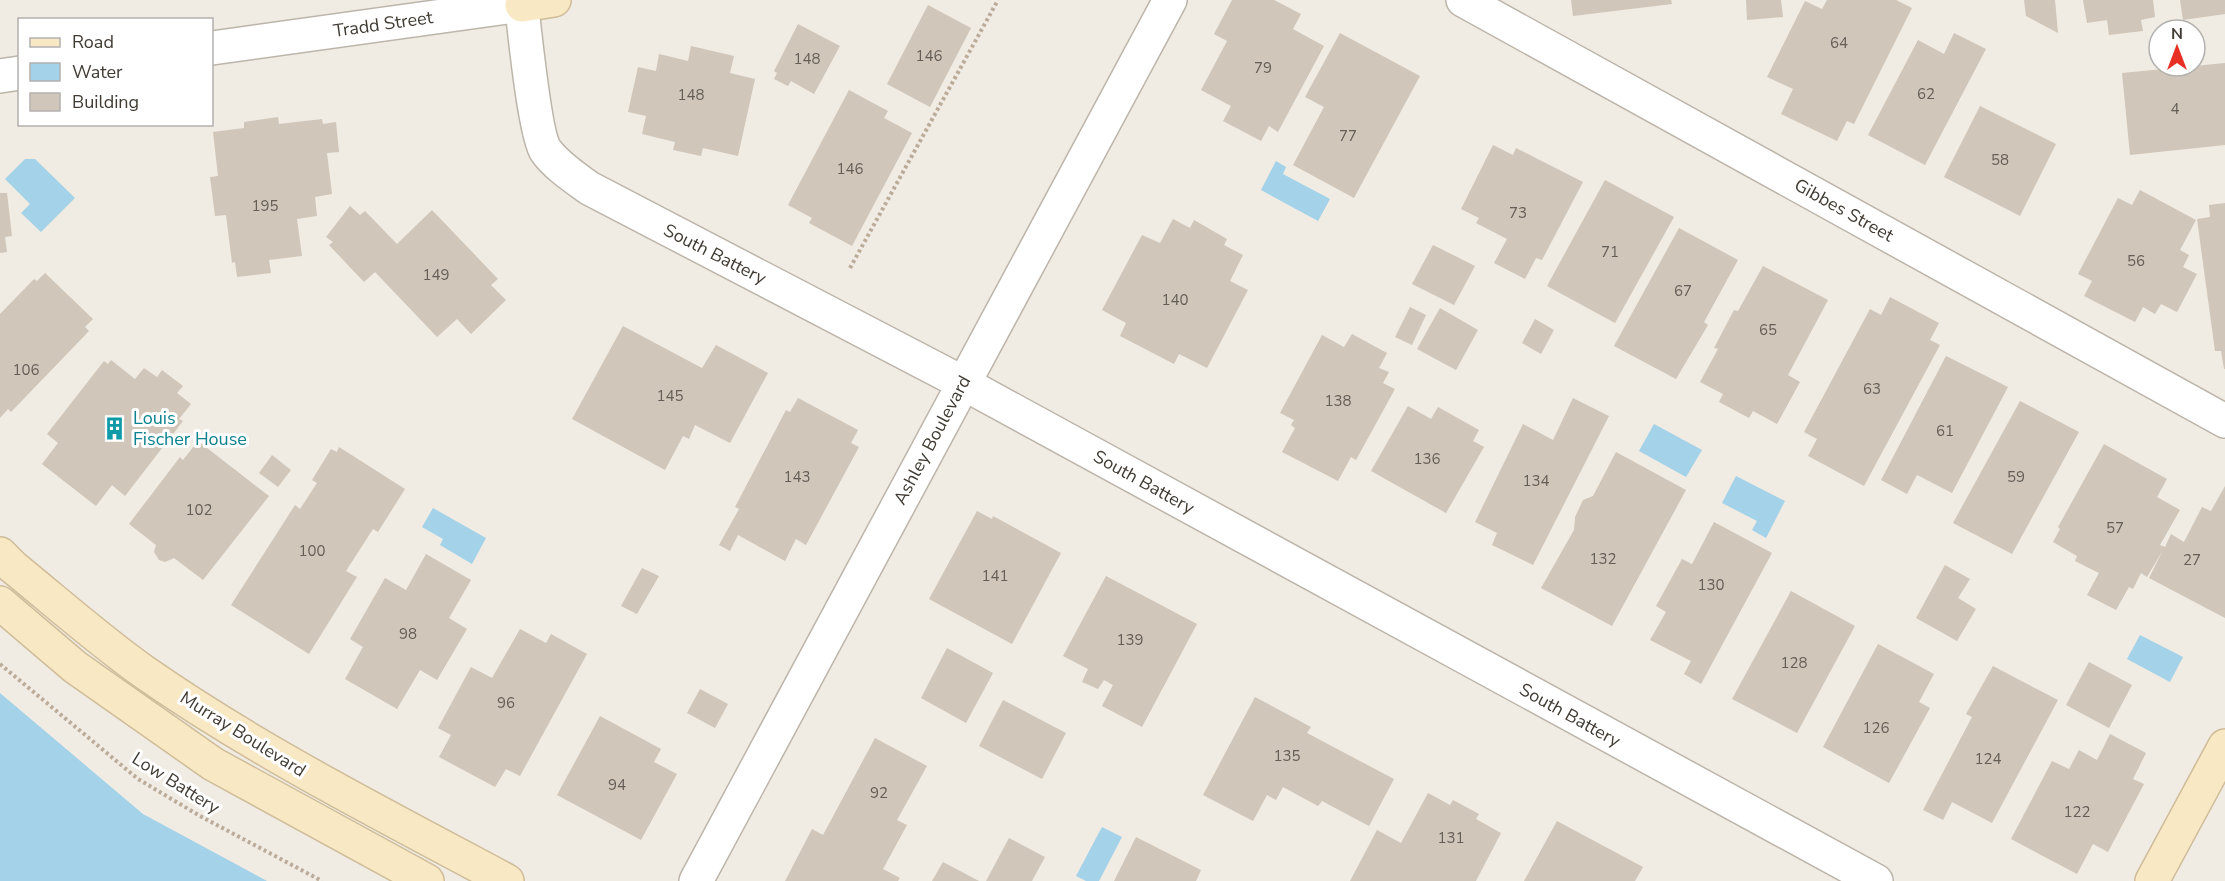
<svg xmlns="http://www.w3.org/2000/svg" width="2225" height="881" font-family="'Nunito Sans',sans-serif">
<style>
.water{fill:#a3d2e9}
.building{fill:#d0c6ba}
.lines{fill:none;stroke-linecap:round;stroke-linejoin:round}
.street-casing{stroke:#bdb5aa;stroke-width:36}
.secondary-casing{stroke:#cfbc99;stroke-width:36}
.path{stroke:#bbac99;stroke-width:4;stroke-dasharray:3 3;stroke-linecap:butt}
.street{stroke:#fff;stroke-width:33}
.secondary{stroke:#f9e8c4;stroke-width:33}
.labels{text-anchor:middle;stroke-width:6;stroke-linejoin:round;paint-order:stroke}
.number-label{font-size:15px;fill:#655e56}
.street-label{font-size:18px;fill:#413b34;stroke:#fff}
.culture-label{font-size:18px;fill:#0d838f;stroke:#fff;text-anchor:start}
</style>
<rect width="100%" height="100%" fill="#f0ebe3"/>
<g class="water">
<path d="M25 159H35L75 198 41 232 21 213 30 204 5 179Z"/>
<path d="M1276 161 1286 167 1283 174 1330 199 1318 221 1261 190Z"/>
<path d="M1654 424 1702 450 1686 477 1639 451Z"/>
<path d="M1736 476 1785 501 1766 538 1752 530 1757 521 1722 503Z"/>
<path d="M433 508 486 538 472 564 440 545 443 539 422 527Z"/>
<path d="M2140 635 2183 657 2170 682 2127 659Z"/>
<path d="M0 693 143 814 267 881H0Z"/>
<path d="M1102 827 1122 837 1099 881H1086L1076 876Z"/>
</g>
<g class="building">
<path d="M1232 0H1274L1301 14 1293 29 1324 46 1278 132 1269 126 1261 141 1223 121 1231 106 1201 90 1227 41 1214 34Z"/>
<path d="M1571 0H1671L1672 4 1573 16Z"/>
<path d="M1746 0H1781L1783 17 1747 20Z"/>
<path d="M1827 0H1896L1912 8 1854 124 1847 121 1837 141 1781 114 1793 89 1767 77 1805 1 1822 9Z"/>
<path d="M2024 0H2055L2058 33 2026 16Z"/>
<path d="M2083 0H2153L2155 17 2141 20 2143 31 2109 35 2107 20 2087 23Z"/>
<path d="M2180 0H2225V14L2183 20Z"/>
<path d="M928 5 971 28 930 107 887 84Z"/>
<path d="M798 24 840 46 814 94 791 81 788 86 774 79 777 73 774 71Z"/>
<path d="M1340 33 1420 76 1354 198 1293 165 1324 107 1305 97Z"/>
<path d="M1954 33 1986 49 1925 165 1868 135 1918 40 1944 54Z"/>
<path d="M691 46 734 56 730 73 755 79 738 156 703 148 701 156 673 150 675 142 642 134 646 116 628 112 638 67 656 71 659 54 688 61Z"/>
<path d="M2225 63V145L2130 155 2122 73Z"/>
<path d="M849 90 888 111 884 118 912 133 852 246 809 223 812 218 788 205Z"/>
<path d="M1980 106 2056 144 2020 216 1944 177Z"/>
<path d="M278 117 279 124 322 119 323 124 336 122 339 152 327 153 332 194 315 197 317 216 297 219 302 256 269 260 271 273 237 277 235 262 232 263 226 215 215 216 210 177 218 176 213 132 244 128V122Z"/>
<path d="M1493 145 1513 155 1516 148 1583 182 1542 260 1536 258 1525 279 1494 263 1507 239 1476 223 1479 218 1461 209Z"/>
<path d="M1605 180 1674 217 1615 323 1547 286Z"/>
<path d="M2140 190 2196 220 2180 250 2189 255 2183 267 2197 274 2177 312 2161 304 2155 314 2143 307 2135 322 2084 296 2092 281 2078 274 2118 198 2132 205Z"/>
<path d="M0 193H7L12 236 5 237 7 252 0 253Z"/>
<path d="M2225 203V369H2224L2221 351H2215L2197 219 2210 217 2209 205Z"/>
<path d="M350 206 360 215 365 211 397 244 432 210 498 279 491 285 506 300 471 334 457 319 437 337 375 272 364 282 329 245 333 242 326 237Z"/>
<path d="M1173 219 1190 228 1194 220 1227 239 1224 245 1243 255 1230 281 1248 290 1207 368 1179 354 1174 364 1120 336 1126 323 1102 310 1142 235 1160 243Z"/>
<path d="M1679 228 1738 260 1704 322 1708 325 1676 379 1614 346Z"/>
<path d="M1433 245 1475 266 1454 305 1412 284Z"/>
<path d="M1763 266 1828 300 1788 375 1800 382 1777 424 1753 411 1749 418 1719 402 1723 394 1700 382 1718 349 1714 348 1734 310 1738 311Z"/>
<path d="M45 273 93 319 85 327 89 331 11 412 8 409 0 418V314L34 279 37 281Z"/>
<path d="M1890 297 1939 323 1930 340 1940 345 1864 486 1808 456 1817 439 1804 432 1870 309 1881 315Z"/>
<path d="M1410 307 1426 315 1412 345 1395 337Z"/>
<path d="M1440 308 1478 330 1456 370 1417 349Z"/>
<path d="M1535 319 1554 330 1541 354 1522 343Z"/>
<path d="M623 326 702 368 716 345 768 373 730 443 695 425 689 439 683 436 665 470 572 419Z"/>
<path d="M1352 334 1387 353 1379 368 1389 372 1383 383 1395 389 1356 460 1351 457 1338 481 1282 452 1295 428 1291 425 1294 420 1280 413 1322 335 1344 347Z"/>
<path d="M1946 356 2008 387 1952 493 1917 475 1907 494 1881 480Z"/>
<path d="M111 360 135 379 144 368 157 377 162 370 183 386 177 393 191 404 179 419 183 421 125 496 112 485 96 506 42 464 58 443 47 434 104 361 108 364Z"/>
<path d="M798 398 858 430 851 443 859 447 806 545 796 539 785 561 738 535 730 551 719 545 739 509 735 507 786 410 790 412Z"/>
<path d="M1573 398 1609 416 1533 565 1492 545 1497 533 1475 522 1523 424 1553 440Z"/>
<path d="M2020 401 2079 432 2012 554 1953 523Z"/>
<path d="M1408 406 1431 419 1438 407 1479 430 1473 441 1484 447 1446 513 1371 471Z"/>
<path d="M198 441 269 496 203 580 174 558 165 562 159 560 154 552 156 545 129 524 180 457 183 460Z"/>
<path d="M2104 444 2167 479 2157 497 2180 510 2160 545 2165 547 2171 534 2184 542 2202 507 2211 511 2225 486V618L2149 578 2163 550 2147 577 2141 573 2133 589 2129 587 2116 610 2087 595 2099 573 2075 561 2077 556 2053 542 2060 529 2058 527Z"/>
<path d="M339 447 405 489 378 532 373 529 346 571 357 577 309 654 231 605 295 505 300 509 317 483 312 480 331 449 337 452Z"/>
<path d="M1616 452 1686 490 1612 626 1541 588 1574 530 1575 517 1583 500 1593 496Z"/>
<path d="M272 455 291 470 278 487 259 473Z"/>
<path d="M977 511 992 519 993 516 1061 553 1012 644 929 599Z"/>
<path d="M1714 522 1772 553 1701 684 1684 674 1691 661 1650 640 1666 612 1656 606 1682 559 1692 564Z"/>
<path d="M426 554 471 580 449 618 467 629 437 680 420 670 397 709 345 679 363 647 350 639 385 578 406 590Z"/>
<path d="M1945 565 1970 579 1958 598 1976 609 1957 641 1916 618Z"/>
<path d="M642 568 659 576 637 614 621 606Z"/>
<path d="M1106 576 1197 624 1142 727 1102 706 1113 685 1104 680 1098 689 1082 682 1088 669 1063 656Z"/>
<path d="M1791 591 1855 626 1797 733 1732 699Z"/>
<path d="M520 629 546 643 551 634 587 654 520 776 506 769 495 787 439 757 451 735 438 728 471 667 492 678Z"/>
<path d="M1878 644 1934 674 1919 702 1930 708 1889 783 1823 747Z"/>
<path d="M947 648 993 673 966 723 921 698Z"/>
<path d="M2089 662 2132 685 2109 728 2066 705Z"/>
<path d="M1993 666 2058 700 1992 823 1952 802 1943 820 1923 810 1972 717 1966 714Z"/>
<path d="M700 689 728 704 715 728 687 713Z"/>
<path d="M1255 697 1311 727 1307 733 1394 779 1369 826 1322 801 1318 806 1283 787 1276 800 1267 795 1253 821 1203 795Z"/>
<path d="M1003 700 1066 733 1042 779 979 746Z"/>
<path d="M600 716 661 749 654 762 677 774 641 840 557 795Z"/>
<path d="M2110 734 2146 753 2133 779 2144 784 2108 852 2093 844 2077 874 2011 839 2052 761 2069 769 2079 750 2097 760Z"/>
<path d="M875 738 927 766 897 820 907 825 883 869 900 878 898 881H785L812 829 823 835Z"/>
<path d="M1428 793 1450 805 1453 800 1479 814 1476 819 1501 833 1476 881H1350L1377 830 1401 843Z"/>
<path d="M1557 821 1643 867 1635 881H1524Z"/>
<path d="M1136 837 1201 870 1196 881H1114Z"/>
<path d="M1009 838 1045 857 1032 881H986Z"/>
<path d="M943 862 979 881H932Z"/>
</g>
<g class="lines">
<defs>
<g id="street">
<path d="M521 0C524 26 535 136 546 151 557 166 574 177 589 188L963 383 1876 881"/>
<path d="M1463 0 2225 421"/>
<path d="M212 48 522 5"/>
<path d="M0 76 20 73"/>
<path d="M696 881 1170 0"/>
</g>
<g id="secondary">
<path d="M522 5 554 0"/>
<path d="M0 554 13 567C56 602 99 640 144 672 259 752 384 815 507 881"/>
<path d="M0 603 75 667 213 764 427 881"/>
<path d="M2152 881 2225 746"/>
</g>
</defs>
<use href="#street" class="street-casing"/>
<use href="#secondary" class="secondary-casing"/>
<g class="path">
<path d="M850 268 998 0"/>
<path d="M0 664 138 779 200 816 322 881"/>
</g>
<use href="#street" class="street"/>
<use href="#secondary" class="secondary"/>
</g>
<defs>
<symbol id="building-bare" viewBox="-9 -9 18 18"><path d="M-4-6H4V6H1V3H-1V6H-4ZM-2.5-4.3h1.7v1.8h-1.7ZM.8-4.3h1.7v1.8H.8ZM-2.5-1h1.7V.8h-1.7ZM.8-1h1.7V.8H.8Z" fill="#0f9aa8" stroke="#fff" stroke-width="2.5" paint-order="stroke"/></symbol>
</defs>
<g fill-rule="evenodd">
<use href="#building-bare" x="98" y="412" width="33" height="33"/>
</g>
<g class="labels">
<g class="number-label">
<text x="1839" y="48">64</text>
<text x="929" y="61">146</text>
<text x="807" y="64">148</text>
<text x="1263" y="73">79</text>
<text x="1926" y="99">62</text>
<text x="691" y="100">148</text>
<text x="2175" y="114">4</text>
<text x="1348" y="141">77</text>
<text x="2000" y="165">58</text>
<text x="850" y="174">146</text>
<text x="265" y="211">195</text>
<text x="1518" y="218">73</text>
<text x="1610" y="257">71</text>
<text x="2136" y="266">56</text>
<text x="436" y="280">149</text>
<text x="1683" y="296">67</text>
<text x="1175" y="305">140</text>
<text x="1768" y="335">65</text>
<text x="26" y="375">106</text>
<text x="1872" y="394">63</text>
<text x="670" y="401">145</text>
<text x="1338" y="406">138</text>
<text x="1945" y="436">61</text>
<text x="1427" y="464">136</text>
<text x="797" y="482">143</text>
<text x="2016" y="482">59</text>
<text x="1536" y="486">134</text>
<text x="199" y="515">102</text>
<text x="2115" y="533">57</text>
<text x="312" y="556">100</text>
<text x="1603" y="564">132</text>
<text x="2192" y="565">27</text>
<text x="995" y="581">141</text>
<text x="1711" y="590">130</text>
<text x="408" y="639">98</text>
<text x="1130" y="645">139</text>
<text x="1794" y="668">128</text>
<text x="506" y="708">96</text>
<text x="1876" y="733">126</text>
<text x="1287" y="761">135</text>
<text x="1988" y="764">124</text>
<text x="617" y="790">94</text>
<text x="879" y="798">92</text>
<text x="2077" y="817">122</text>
<text x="1451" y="843">131</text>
</g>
<g class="street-label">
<text transform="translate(383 24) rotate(-8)" y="6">Tradd Street</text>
<text transform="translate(1844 210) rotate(29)" y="6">Gibbes Street</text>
<text transform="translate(715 254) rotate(27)" y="6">South Battery</text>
<text transform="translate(932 440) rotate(-62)" y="6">Ashley Boulevard</text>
<text transform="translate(1144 482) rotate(29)" y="6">South Battery</text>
<text transform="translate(1570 715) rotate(29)" y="6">South Battery</text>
<text transform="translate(243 734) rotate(32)" y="6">Murray Boulevard</text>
<text transform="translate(176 783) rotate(32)" y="6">Low Battery</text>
</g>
<g class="culture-label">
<text x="133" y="424">Louis<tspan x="133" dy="21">Fischer House</tspan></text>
</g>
</g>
<rect x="18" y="18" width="195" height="108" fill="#ffffff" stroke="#b3b1ae" stroke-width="1.5"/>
<rect x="30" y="38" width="30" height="9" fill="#f9e8c4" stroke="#b3b1ae" stroke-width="1.5"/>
<text x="72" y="48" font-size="18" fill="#413b34">Road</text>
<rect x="30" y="63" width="30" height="18" fill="#a3d2e9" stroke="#b3b1ae" stroke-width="1.5"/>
<text x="72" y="78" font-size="18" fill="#413b34">Water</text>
<rect x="30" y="93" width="30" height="18" fill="#d0c6ba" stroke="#b3b1ae" stroke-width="1.5"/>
<text x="72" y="108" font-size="18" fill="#413b34">Building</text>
<g transform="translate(2177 48)"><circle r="28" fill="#ffffff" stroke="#b3b1ae" stroke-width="1.5"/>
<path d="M0-4.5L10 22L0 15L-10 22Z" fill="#e73023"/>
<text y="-9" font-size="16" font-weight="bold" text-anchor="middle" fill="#413b34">N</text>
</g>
</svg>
